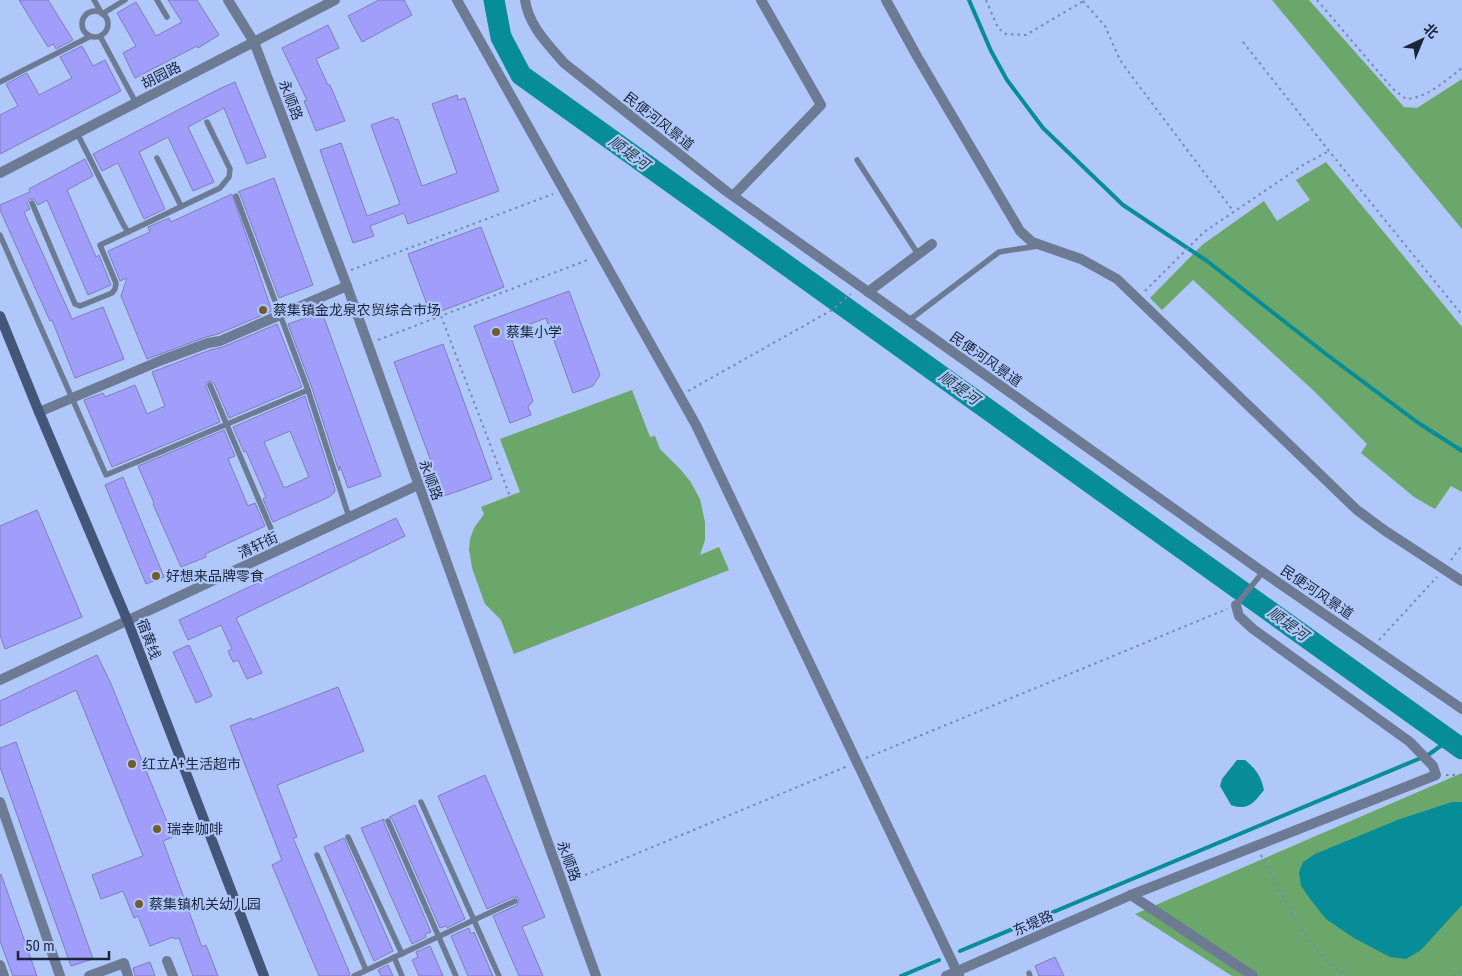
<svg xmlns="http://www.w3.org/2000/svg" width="1462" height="976" font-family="'Roboto Condensed','Noto Sans SC',sans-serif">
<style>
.green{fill:#6ba76a}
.water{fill:#068d97}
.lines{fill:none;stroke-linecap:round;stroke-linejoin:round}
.stream{stroke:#068d97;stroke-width:4}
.river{stroke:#068d97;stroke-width:21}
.building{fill:#a09efa;stroke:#7e7dbc;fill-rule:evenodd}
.path{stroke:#7689b0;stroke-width:2;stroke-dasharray:2.5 4;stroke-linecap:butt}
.service{stroke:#6d7a94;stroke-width:5.5}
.minor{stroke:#6d7a94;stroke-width:10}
.tertiary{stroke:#6d7a94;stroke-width:10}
.secondary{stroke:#435579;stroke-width:10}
.poi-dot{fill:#735c2c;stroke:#afc7f9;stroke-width:2}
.labels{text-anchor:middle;stroke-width:4.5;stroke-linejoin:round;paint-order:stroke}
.street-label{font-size:14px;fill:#1a253c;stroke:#afc7f9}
.poi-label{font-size:14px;fill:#1a253c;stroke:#afc7f9;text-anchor:start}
.water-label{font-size:15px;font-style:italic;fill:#204144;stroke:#afc7f9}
</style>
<rect width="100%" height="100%" fill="#afc7f9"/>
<g class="green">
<path d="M1272 0H1309L1404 107 1417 108 1462 79V229Z"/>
<path d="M1326 162 1462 327V492L1451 486 1435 509 1414 497 1361 453 1367 444 1314 391 1193 280 1162 310 1150 298 1202 245 1264 201 1277 221 1310 200 1296 180Z"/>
<path d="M632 390 650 437 655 436 660 449 680 469 690 481 700 499 705 522V540L700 555 719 547 729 570 514 654 501 620 485 604 472 568 469 549 470 539 474 528 484 514 481 507 520 492 500 439Z"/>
<path d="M1462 773V976H1232L1135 914Z"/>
</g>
<g class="water">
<path d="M1237 760H1245C1256 769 1261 776 1264 790 1254 803 1248 811 1231 805L1220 786 1222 779Z"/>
<path d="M1452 802H1462V905L1421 950 1406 959 1390 957 1354 938 1326 919 1310 899 1301 886 1299 872 1303 862 1315 854 1400 819Z"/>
</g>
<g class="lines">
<g class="stream">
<path d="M969 0 991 51 1007 80 1043 128 1123 205 1207 261 1326 354 1417 422 1462 451"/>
<path d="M960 951 1428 755 1449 740"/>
<path d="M901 976 939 960"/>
</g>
<path class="river" d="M494 0 501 37 521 75 1462 749"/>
</g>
<g class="building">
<path d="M19 0H48L73 40 56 49 53 44 48 47Z"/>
<path d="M168 0H197L219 35 198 48 197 46 135 78 123 53 136 46 117 13 136 2 156 36 182 22Z"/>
<path d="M379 0H404L412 15 362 42 348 16Z"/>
<path d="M328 25 339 48 316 59 328 85H330L345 121 316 131 304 101 307 100 282 48Z"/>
<path d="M82 46 93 66 105 60 121 91 0 154V115L18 106 6 84 27 73 39 95 72 78 60 57Z"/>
<path d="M235 82 266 157 247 164 224 108 205 118 188 127 214 182 193 191 168 137 139 152 165 209 144 219 118 163 102 171 93 154 217 90Z"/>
<path d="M457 95 458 100 465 98 499 191 408 224 404 213 370 226 374 236 353 243 320 150 341 143 367 216 400 204 371 125 393 117 395 120 398 119 422 186 457 173 432 104Z"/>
<path d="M85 159 93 176 67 190 96 257 99 255 111 285 88 295 47 200 38 205 34 199H30L27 203 30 209 24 212 72 319 103 307 124 359 75 378 52 320 50 321 0 210V205L30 192 29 189Z"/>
<path d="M274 178 313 285 279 298 240 194 238 192Z"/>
<path d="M232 194 272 311 218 334 206 337 147 359 121 296 127 278 120 281 108 251 150 232 148 227 169 218 171 222Z"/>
<path d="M481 227 504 287 431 315 408 254Z"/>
<path d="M569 291 600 375 593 386 573 393 546 318 509 332 533 401 528 407 531 415 510 423 474 326Z"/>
<path d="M322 312 381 476 348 488 340 466 339 471 312 388 288 324Z"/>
<path d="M277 324 302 387 229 418 214 383 209 381 206 383V386L220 422 112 467 84 400 103 393 105 397 135 385 147 414 165 406 152 372 210 350 223 347Z"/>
<path d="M443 344 492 479 444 496 394 362Z"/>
<path d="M305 396 335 489 334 493 329 497 273 522 263 499 266 497 246 451 244 452 233 427ZM290 431 309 477 284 488 264 442Z"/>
<path d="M224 430 235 456 228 459 248 506 255 503 265 526 205 554 206 557 181 567 153 504 154 503 138 466Z"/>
<path d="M123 477 164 577 146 584 105 485Z"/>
<path d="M37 510 82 617 5 649 0 635V526Z"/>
<path d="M396 518 405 536 236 618 262 673 247 679 238 660 233 662 228 651 232 649 221 625 188 640 179 620Z"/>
<path d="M189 645 212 696 196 703 173 652Z"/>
<path d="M97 655 111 684 173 837 163 841 202 947 206 945 218 976H193L179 938 174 939 173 937 150 946 138 916 134 918 123 891 101 899 92 875 143 856 76 690 0 726V701Z"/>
<path d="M338 687 364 751 277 785 297 837 293 838 350 974 349 976H319L272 865 282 860 230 726 251 718 252 720Z"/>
<path d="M16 742 93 959 71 966 0 767V748Z"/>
<path d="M485 775 545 917 522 927 543 976H519L493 916 517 905 519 899 517 897H513L487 909 438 796Z"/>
<path d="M415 805 465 919 447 928 446 926 440 928 392 819 389 817Z"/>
<path d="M384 819V823L431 932 425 934 426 937 412 944 361 828Z"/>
<path d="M344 838 393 951 374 961 324 847Z"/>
<path d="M1 874 37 976H13L0 941V875Z"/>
<path d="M469 928 471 934 474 932 493 976H468L451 936Z"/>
<path d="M430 946 443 976H419L412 960 418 957 416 952Z"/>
<path d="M1055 957 1064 976H1039L1035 966Z"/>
<path d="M150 962 155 976H135L133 968Z"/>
<path d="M388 965 393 976H381L378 970Z"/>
</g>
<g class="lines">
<g class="path">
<path d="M986 0 998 28 1006 34 1026 35 1085 0"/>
<path d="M1317 0 1393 89 1406 99C1427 98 1445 81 1462 68"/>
<path d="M1083 1 1105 26 1120 60 1130 74 1234 212"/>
<path d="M1243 42 1329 151 1462 315"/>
<path d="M351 270 553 194"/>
<path d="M1145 291 1204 232 1303 165 1329 151"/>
<path d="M441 316 511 499"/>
<path d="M378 340 590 259"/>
<path d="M688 391 832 310 851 294"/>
<path d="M1451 560 1462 545"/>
<path d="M1379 640 1437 577"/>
<path d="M866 758 1227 609"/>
<path d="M1446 775H1462"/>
<path d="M1261 855C1285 898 1304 949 1347 976"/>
<path d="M573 880 848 766"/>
<path d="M1453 976 1462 970"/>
</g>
<g class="service">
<path d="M94 0 102 14 125 0"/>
<path d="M157 0 167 17"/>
<circle cx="95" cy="24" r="13"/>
<path d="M100 36 136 103"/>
<path d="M0 82 91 36"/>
<path d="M77 133 123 224 128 232 220 188 229 177 230 169 207 122"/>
<path d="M157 158 181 206"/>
<path d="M857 160 918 254"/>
<path d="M236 196 308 390 349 517"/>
<path d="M32 203 75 304 80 306 112 293 115 289 116 283 100 245 128 232"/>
<path d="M0 235 106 475 308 390"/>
<path d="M908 321 999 252 1038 246"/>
<path d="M210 385 280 550"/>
<path d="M1236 605 1263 572"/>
<path d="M421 802 499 976"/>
<path d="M388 821 456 976"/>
<path d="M348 837 402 954"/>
<path d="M317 855 366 970"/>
<path d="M394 957 402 976"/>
<path d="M1029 973 1030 976"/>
<path d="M354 976 515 901"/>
</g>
<g class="minor">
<path d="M228 0 254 42 347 286 596 976"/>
<path d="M525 0C529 26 547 43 564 63L726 191 1263 572 1462 709"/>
<path d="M886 0 918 58 1020 231 1032 242 1081 259 1117 279 1357 510 1384 530 1462 581"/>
<path d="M733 196 821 105 761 0"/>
<path d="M868 292 932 244"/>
<path d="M39 412 162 360 208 343 220 341 347 286"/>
<path d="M0 680 418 485"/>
<path d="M0 802 60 976"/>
<path d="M1131 895 1253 976"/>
<path d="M167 961 173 976"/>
<path d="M0 965 4 976"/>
<path d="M89 976 124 963 128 976"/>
<path d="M946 976 1131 895 1436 775 1433 766 1410 742 1253 629 1239 616 1236 605"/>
</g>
<g class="tertiary">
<path d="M457 0 696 425 959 976"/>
<path d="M0 173 335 0"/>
</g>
<path class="secondary" d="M0 316 39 412 128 622 264 976"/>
</g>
<g class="poi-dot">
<circle cx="263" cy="310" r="5"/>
<circle cx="496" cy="332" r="5"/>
<circle cx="156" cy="576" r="5"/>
<circle cx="132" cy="764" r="5"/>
<circle cx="157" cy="829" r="5"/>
<circle cx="139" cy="904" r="5"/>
</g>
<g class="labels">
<g class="street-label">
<text transform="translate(161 75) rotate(-27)" y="5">胡园路</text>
<text transform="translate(291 100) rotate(69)" y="5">永顺路</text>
<text transform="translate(659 121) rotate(38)" y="5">民便河风景道</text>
<text transform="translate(986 359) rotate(35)" y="5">民便河风景道</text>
<text transform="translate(431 480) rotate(70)" y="5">永顺路</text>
<text transform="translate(258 545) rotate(-25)" y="5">清轩街</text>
<text transform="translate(1317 592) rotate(34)" y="5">民便河风景道</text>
<text transform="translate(149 639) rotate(69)" y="5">宿黄线</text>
<text transform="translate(569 861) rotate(70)" y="5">永顺路</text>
<text transform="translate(1033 923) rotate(-24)" y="5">东堤路</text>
</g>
<g class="poi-label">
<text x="273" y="315">蔡集镇金龙泉农贸综合市场</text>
<text x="506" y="337">蔡集小学</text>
<text x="166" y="581">好想来品牌零食</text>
<text x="142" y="769">红立A+生活超市</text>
<text x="167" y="834">瑞幸咖啡</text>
<text x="149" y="909">蔡集镇机关幼儿园</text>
</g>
<g class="water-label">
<text transform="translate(629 153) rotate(36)" y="5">顺堤河</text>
<text transform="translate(959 388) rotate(36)" y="5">顺堤河</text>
<text transform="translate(1288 624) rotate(36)" y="5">顺堤河</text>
</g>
</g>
<g transform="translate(1422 40) rotate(44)" stroke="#afc7f9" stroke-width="4" paint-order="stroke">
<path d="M0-4L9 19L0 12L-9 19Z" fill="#1a253c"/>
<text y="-8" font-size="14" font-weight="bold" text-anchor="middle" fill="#1a253c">北</text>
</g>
<path d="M18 951v8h91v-8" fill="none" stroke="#1a253c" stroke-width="2.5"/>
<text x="25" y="951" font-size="15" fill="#1a253c" stroke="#afc7f9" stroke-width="4" paint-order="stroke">50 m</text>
</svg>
